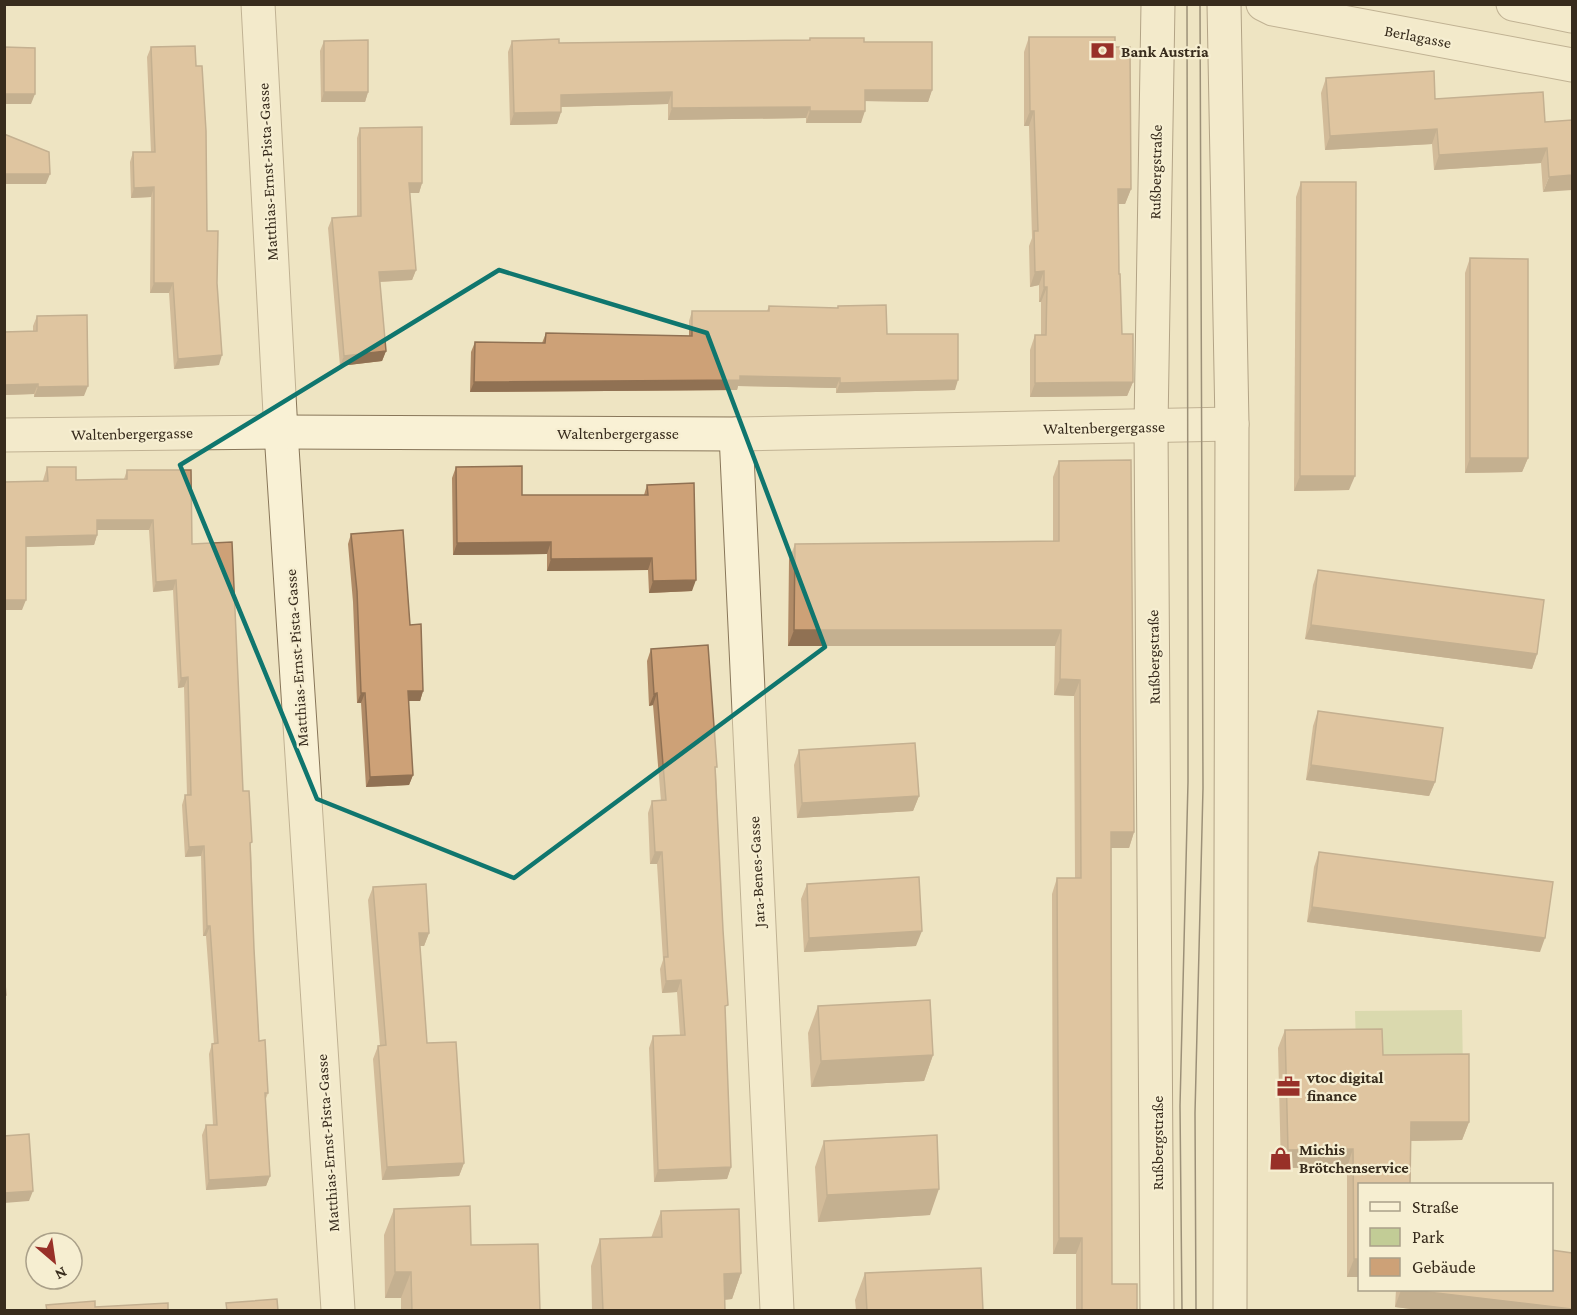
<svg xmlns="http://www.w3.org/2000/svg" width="1577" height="1315" font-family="'Crimson Pro',serif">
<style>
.green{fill:#c2cc96}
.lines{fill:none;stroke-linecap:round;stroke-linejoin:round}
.street-casing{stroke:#887659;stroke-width:35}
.secondary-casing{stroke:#6a563c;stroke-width:35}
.street{stroke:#f9f1d5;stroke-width:33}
.secondary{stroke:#f9f1d5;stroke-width:33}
.tram{stroke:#382c1d;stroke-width:1.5}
.wall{fill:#b08a66}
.shaded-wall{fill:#907153}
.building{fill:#cda177;stroke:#907153;stroke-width:1.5}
.marked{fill:none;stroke:#0f766e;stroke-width:4.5;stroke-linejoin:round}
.labels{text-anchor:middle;stroke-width:4.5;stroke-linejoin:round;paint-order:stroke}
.street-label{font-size:16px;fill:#382c1d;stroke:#f6eed1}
.poi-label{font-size:16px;font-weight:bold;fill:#382c1d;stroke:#f6eed1;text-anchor:start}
</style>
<rect width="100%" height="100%" fill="#eee4c2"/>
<path class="green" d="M1462 1010 1463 1072 1376 1073 1356 1048 1355 1011Z"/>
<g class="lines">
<defs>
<g id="street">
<path d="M258 4 281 432 338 1310"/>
<path d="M1263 4 1273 9 1572 65"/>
<path d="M1513 4 1572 16"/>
<path d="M736 434 777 1310"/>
<path d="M4 435 281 432 736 434 1232 424"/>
</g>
<g id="secondary">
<path d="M1224 4 1232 424 1230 1310"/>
<path d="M1157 1310 1151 426 1158 4"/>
</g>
</defs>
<use href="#street" class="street-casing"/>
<use href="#secondary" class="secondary-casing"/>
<use href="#street" class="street"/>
<use href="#secondary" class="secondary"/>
<g class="tram">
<path d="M1182 1310 1180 1106 1188 782V619L1187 4"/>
<path d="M1196 1310 1195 1113 1203 788 1200 4"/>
</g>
</g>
<g class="wall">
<path d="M1029 37 1115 47 1131 189 1125 204H1118L1119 274 1122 334 1133 382 1127 396 1030 397V350L1035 335H1041V302H1039V285L1030 287 1029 246 1032 238 1029 126H1024V52Z"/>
<path d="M810 38 864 42 932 90 928 102 865 101 861 123H806V118L668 120V104L561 107V112L557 124 510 125 508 52 512 41 559 43 809 40Z"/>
<path d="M324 41 368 92 365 102H321L320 51Z"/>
<path d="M151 47 196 66 207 231 217 283 219 365 174 369 169 293H150L151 197 131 198 130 162 133 152H151L147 57Z"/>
<path d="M1326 78 1435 99 1545 122 1572 120 1543 192 1541 163 1434 170 1432 144 1325 150 1321 93Z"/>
<path d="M360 128 422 183 419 193H410L416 270 412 280 380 282 386 351 382 361 340 366 328 228 332 218 357 216V138Z"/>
<path d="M1301 182 1349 490 1294 491 1296 197Z"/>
<path d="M1470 258 1528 458 1522 472 1465 473V273Z"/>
<path d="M769 306 887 334 955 390 836 393V388L738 386 737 390 470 392 471 352 475 342 542 343 546 333 689 336V321L692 311H767Z"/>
<path d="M37 316 84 396 34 397V394L4 395V332L33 331V326Z"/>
<path d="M1059 461 1134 832 1129 848H1111L1112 1284 1137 1311H1076V1254H1053L1052 894 1057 878H1075L1074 696 1054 695 1055 646H788L789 560 795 544 1053 541V477Z"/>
<path d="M47 467 76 480 124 479 127 470 192 544 243 791 251 847 254 949 259 1041 268 1093 265 1101 270 1176 266 1186 206 1190 202 1135 206 1125H213L209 1054 212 1044H214L206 936H203L201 856 185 857 182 805 185 795H187L184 687 178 688 173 590 153 592 149 530H97V535L94 545 26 547 22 610H4Z"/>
<path d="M456 467 522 495H644L647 485 692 591 649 593 648 570 547 571V554L453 555 452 478Z"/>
<path d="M351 534 410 625 423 691 420 701H408L413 775 409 785 366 787 361 703H357L353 602 348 544Z"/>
<path d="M1318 570 1537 654 1532 669 1305 639 1313 585Z"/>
<path d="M651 649 716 771 731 1167 727 1179 654 1182 649 1048 653 1036 680 1035 677 992 662 993 660 969 663 960 657 864H650L648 813 652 801H661L653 705 649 706 647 661Z"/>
<path d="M1318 711 1435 782 1429 796 1306 780 1313 726Z"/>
<path d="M799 750 919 796 913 811 797 818 794 765Z"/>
<path d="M1319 852 1540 952 1307 922 1314 867Z"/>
<path d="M807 884 916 946 804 952 801 899Z"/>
<path d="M373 887 429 933 424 946H420L427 1043 464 1163 459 1176 382 1180 373 1059 378 1046H380L368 900Z"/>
<path d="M818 1006 933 1055 924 1081 811 1087 808 1033Z"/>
<path d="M1285 1030 1383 1055 1469 1122 1462 1140 1410 1141 1359 1185V1277H1347V1167L1281 1168 1278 1048Z"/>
<path d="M824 1141 930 1215 818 1222 815 1167Z"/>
<path d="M394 1209 471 1245 540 1311H401V1298H385L384 1235Z"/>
<path d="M661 1211 741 1273 732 1299 725 1300V1311H592L591 1266 600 1239 651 1238Z"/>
<path d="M865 1273 983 1311H856L855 1300Z"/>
<path d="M1396 1290H1551L1572 1311H1427L1395 1307Z"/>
</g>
<g class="shaded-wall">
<path d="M865 90H932L928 102 861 101Z"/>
<path d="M324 92H368L365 102H321Z"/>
<path d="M672 92 668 104 557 107 561 95Z"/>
<path d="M4 94H35L31 104H4Z"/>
<path d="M810 107 806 118 668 120 672 108Z"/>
<path d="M810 111H865L861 123H806Z"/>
<path d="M1030 111H1034L1029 126H1024Z"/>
<path d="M561 112 557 124 510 125 514 113Z"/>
<path d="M1437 129 1432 144 1325 150 1330 136Z"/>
<path d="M1547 148 1541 163 1434 170 1439 155Z"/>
<path d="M4 174H50L46 184H4Z"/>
<path d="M1572 175V190L1543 192 1549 177Z"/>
<path d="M409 183H422L419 193H405Z"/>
<path d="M154 187 151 197 131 198 134 188Z"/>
<path d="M1118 189H1131L1125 204H1113Z"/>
<path d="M416 270 412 280 375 282 379 272Z"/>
<path d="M1044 271 1039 285 1030 287 1035 272Z"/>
<path d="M154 283H173L169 293H150Z"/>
<path d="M1044 287H1047L1041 302H1039Z"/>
<path d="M386 351 382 361 340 366 344 356Z"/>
<path d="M222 355 219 365 174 369 178 359Z"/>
<path d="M740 376 840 378 836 388 738 386 737 390 470 392 474 382Z"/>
<path d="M958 380 955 390 836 393 840 383Z"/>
<path d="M1133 382 1127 396 1030 397 1035 383Z"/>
<path d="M38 384 34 394 4 395V385Z"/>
<path d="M88 386 84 396 34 397 38 387Z"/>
<path d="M1470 458H1528L1522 472 1465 473Z"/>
<path d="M1300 476H1355L1349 490 1294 491Z"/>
<path d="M97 520H153L149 530H93Z"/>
<path d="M97 535 94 545 22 547 26 537Z"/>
<path d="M551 542 547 554 453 555 457 543Z"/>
<path d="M652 558 648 570 547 571 551 559Z"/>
<path d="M176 580 173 590 153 592 156 582Z"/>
<path d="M696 580 692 591 649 593 653 581Z"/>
<path d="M4 600H26L22 610H4Z"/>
<path d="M1311 625 1537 654 1532 669 1305 639Z"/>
<path d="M794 630H1061L1055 646H788Z"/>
<path d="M188 677 184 687 178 688 181 678Z"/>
<path d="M1060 679 1080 680 1074 696 1054 695Z"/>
<path d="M408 691H423L420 701H404Z"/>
<path d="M361 693H365L361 703H357Z"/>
<path d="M657 693 653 705 649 706 654 694Z"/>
<path d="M1311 765 1435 782 1429 796 1306 780Z"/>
<path d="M413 775 409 785 366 787 370 777Z"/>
<path d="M919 796 913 811 797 818 802 803Z"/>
<path d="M1111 832H1134L1129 848H1106Z"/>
<path d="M204 846 201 856 185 857 189 847Z"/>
<path d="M655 852H662L657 864H650Z"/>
<path d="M1312 907 1545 938 1540 952 1307 922Z"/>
<path d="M207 926H210L206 936H203Z"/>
<path d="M922 931 916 946 804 952 809 938Z"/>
<path d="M419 933H429L424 946H415Z"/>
<path d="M681 980 677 992 662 993 666 981Z"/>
<path d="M933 1055 924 1081 811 1087 821 1061Z"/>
<path d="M1411 1122H1469L1462 1140 1404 1141Z"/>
<path d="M1353 1149 1347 1167 1281 1168 1288 1150Z"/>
<path d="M464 1163 459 1176 382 1180 387 1167Z"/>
<path d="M731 1167 727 1179 654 1182 658 1170Z"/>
<path d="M270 1176 266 1186 206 1190 209 1180Z"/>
<path d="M939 1189 930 1215 818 1222 827 1195Z"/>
<path d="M33 1191 29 1201 4 1203V1193Z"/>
<path d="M1059 1238H1082L1076 1254H1053Z"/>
<path d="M1354 1259H1359V1277H1347Z"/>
<path d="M395 1272H411L401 1298H385Z"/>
<path d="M741 1273 732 1299 714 1300 724 1274Z"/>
<path d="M1401 1290H1411L1572 1309V1311H1427L1395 1307Z"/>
</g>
<g class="building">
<path d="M1029 37H1115V47H1130L1131 189H1118L1119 274H1120L1122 334H1133V382L1035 383V335H1046L1047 287H1044V271L1035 272 1034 231H1038L1034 111H1030Z"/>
<path d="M810 38H864V42H932V90H865V111H810V107L672 108V92L561 95V112L514 113 512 41 559 39V43L810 40Z"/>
<path d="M368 40V92H324V41Z"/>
<path d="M195 46 196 66H202L206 131 207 231H218L217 283 222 355 178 359 173 283H154V187L134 188 133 152H155L151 47Z"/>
<path d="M4 47 35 48V94H4Z"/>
<path d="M1434 71 1435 99 1543 92 1545 122 1572 120V175L1549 177 1547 148 1439 155 1437 129 1330 136 1326 78Z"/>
<path d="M422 127V183H409L416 270 379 272 386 351 344 356 332 218 361 216 360 128Z"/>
<path d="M4 134 49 152 50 174H4Z"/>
<path d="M1301 182H1356L1355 476H1300Z"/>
<path d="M1470 258 1528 259V458H1470Z"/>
<path d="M886 305 887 334H958V380L840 383V378L740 376V380L474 382 475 342 545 343 546 333 692 336V311H769V306L838 308V306Z"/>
<path d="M87 315 88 386 38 387V384L4 385V332L37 331V316Z"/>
<path d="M1131 460 1134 832H1111L1112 1284H1137V1311H1082V1238H1059L1057 878H1081L1080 680 1060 679 1061 630H794L795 544 1059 541V461Z"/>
<path d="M522 466V495H648L647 485 694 483 696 580 653 581 652 558 551 559V542L457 543 456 467Z"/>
<path d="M47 467H76V480L127 479V470H191L192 544 232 542 243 791H249L252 842 250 843 254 949 259 1041 265 1040 268 1093H265L270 1176 209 1180 206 1125H217L212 1044 218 1043 210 926H207L204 846 189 847 185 795H191L188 677 181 678 176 580 156 582 153 520H97V535L26 537V600H4V482L48 481Z"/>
<path d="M403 530 410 625 421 624 423 691H408L413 775 370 777 365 693H361L357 591 351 534Z"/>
<path d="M1318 570 1544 600 1537 654 1311 625Z"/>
<path d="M708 645 717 767H715L723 930 728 1005 725 1006 731 1167 658 1170 653 1036 685 1035 681 980 666 981 664 957H668L662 852H655L652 801 666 800 657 693 654 694 651 649Z"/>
<path d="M1318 711 1443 728 1435 782 1311 765Z"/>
<path d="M915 743 919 796 802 803 799 750Z"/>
<path d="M1319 852 1553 882 1545 938 1312 907Z"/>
<path d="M919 877 922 931 809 938 807 884Z"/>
<path d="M426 884 429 933H419L427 1043 456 1042 464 1163 387 1167 378 1046 386 1045 373 887Z"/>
<path d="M4 973 6 995H4Z"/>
<path d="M930 1000 933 1055 821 1061 818 1006Z"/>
<path d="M1382 1029 1383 1055 1469 1054V1122H1411L1410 1185H1359V1259H1354L1353 1149 1288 1150 1285 1030Z"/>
<path d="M29 1134 33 1191 4 1193V1136Z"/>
<path d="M937 1135 939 1189 827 1195 824 1141Z"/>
<path d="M470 1206 471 1245 538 1244 540 1311H412L411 1272H395L394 1209Z"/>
<path d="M739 1209 741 1273 724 1274 725 1311H603L600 1239 662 1237 661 1211Z"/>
<path d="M1551 1250 1572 1253V1309L1411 1290H1551Z"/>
<path d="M981 1268 983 1311H867L865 1273Z"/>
<path d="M277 1299 278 1311H227L226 1303Z"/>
<path d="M95 1301V1307L168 1303V1311H47L46 1305Z"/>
</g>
<path d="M0 0H1577V1315H0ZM499 270 707 333 825 647 514 878 317 799 180 465Z" fill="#eee4c2" fill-opacity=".55" fill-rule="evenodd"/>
<path class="marked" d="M499 270 707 333 825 647 514 878 317 799 180 465Z"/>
<defs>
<symbol id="bank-bare" viewBox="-9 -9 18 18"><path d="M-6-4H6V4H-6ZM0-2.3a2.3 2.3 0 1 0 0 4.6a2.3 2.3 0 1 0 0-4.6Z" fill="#983028" stroke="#f6eed1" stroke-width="2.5" paint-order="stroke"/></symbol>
<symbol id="office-bare" viewBox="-9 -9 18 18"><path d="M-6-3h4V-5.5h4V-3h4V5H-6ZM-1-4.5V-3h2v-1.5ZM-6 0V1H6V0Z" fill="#983028" stroke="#f6eed1" stroke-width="2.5" paint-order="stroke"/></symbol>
<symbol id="shop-bare" viewBox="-9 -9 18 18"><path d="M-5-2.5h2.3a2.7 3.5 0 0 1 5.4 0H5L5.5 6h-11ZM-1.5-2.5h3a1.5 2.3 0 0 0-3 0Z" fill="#983028" stroke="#f6eed1" stroke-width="2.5" paint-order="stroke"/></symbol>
</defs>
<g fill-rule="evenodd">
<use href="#bank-bare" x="1086" y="34" width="33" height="33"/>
<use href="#office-bare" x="1272" y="1070" width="33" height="33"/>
<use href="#shop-bare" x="1264" y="1142" width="33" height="33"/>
</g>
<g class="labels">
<g class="street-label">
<text transform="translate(1418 36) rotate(11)" y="6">Berlagasse</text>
<text transform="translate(267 172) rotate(-93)" y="6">Matthias-Ernst-Pista-Gasse</text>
<text transform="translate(1155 172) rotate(-89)" y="6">Rußbergstraße</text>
<text transform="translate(1104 427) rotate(-1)" y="6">Waltenbergergasse</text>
<text transform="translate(132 433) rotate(-1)" y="6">Waltenbergergasse</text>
<text x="618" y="439">Waltenbergergasse</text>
<text transform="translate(1153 657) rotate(-91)" y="6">Rußbergstraße</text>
<text transform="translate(296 658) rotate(-94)" y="6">Matthias-Ernst-Pista-Gasse</text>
<text transform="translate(756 872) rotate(-93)" y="6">Jara-Benes-Gasse</text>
<text transform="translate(327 1143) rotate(-94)" y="6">Matthias-Ernst-Pista-Gasse</text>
<text transform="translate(1157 1143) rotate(-90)" y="6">Rußbergstraße</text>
</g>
<g class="poi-label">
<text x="1121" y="57">Bank Austria</text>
<text x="1307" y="1083">vtoc digital<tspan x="1307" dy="18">finance</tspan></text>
<text x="1299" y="1155">Michis<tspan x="1299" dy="18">Brötchenservice</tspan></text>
</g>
</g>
<rect width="1577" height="1315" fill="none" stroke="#382c1d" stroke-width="12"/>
<rect x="1358" y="1183" width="195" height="108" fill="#f6eed1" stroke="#aaa089" stroke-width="1.5"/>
<rect x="1370" y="1202" width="30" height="9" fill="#f9f1d5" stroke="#aaa089" stroke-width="1.5"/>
<text x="1412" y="1213" font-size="18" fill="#382c1d">Straße</text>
<rect x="1370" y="1228" width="30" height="18" fill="#c2cc96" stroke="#aaa089" stroke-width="1.5"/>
<text x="1412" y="1243" font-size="18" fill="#382c1d">Park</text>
<rect x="1370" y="1258" width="30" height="18" fill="#cda177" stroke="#aaa089" stroke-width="1.5"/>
<text x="1412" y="1273" font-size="18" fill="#382c1d">Gebäude</text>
<g transform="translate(54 1261) rotate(151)"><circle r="28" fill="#f6eed1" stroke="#aaa089" stroke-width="1.5"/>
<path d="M0-4.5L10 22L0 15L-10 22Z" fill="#983028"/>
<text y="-9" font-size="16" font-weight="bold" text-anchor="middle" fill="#382c1d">N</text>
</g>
</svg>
